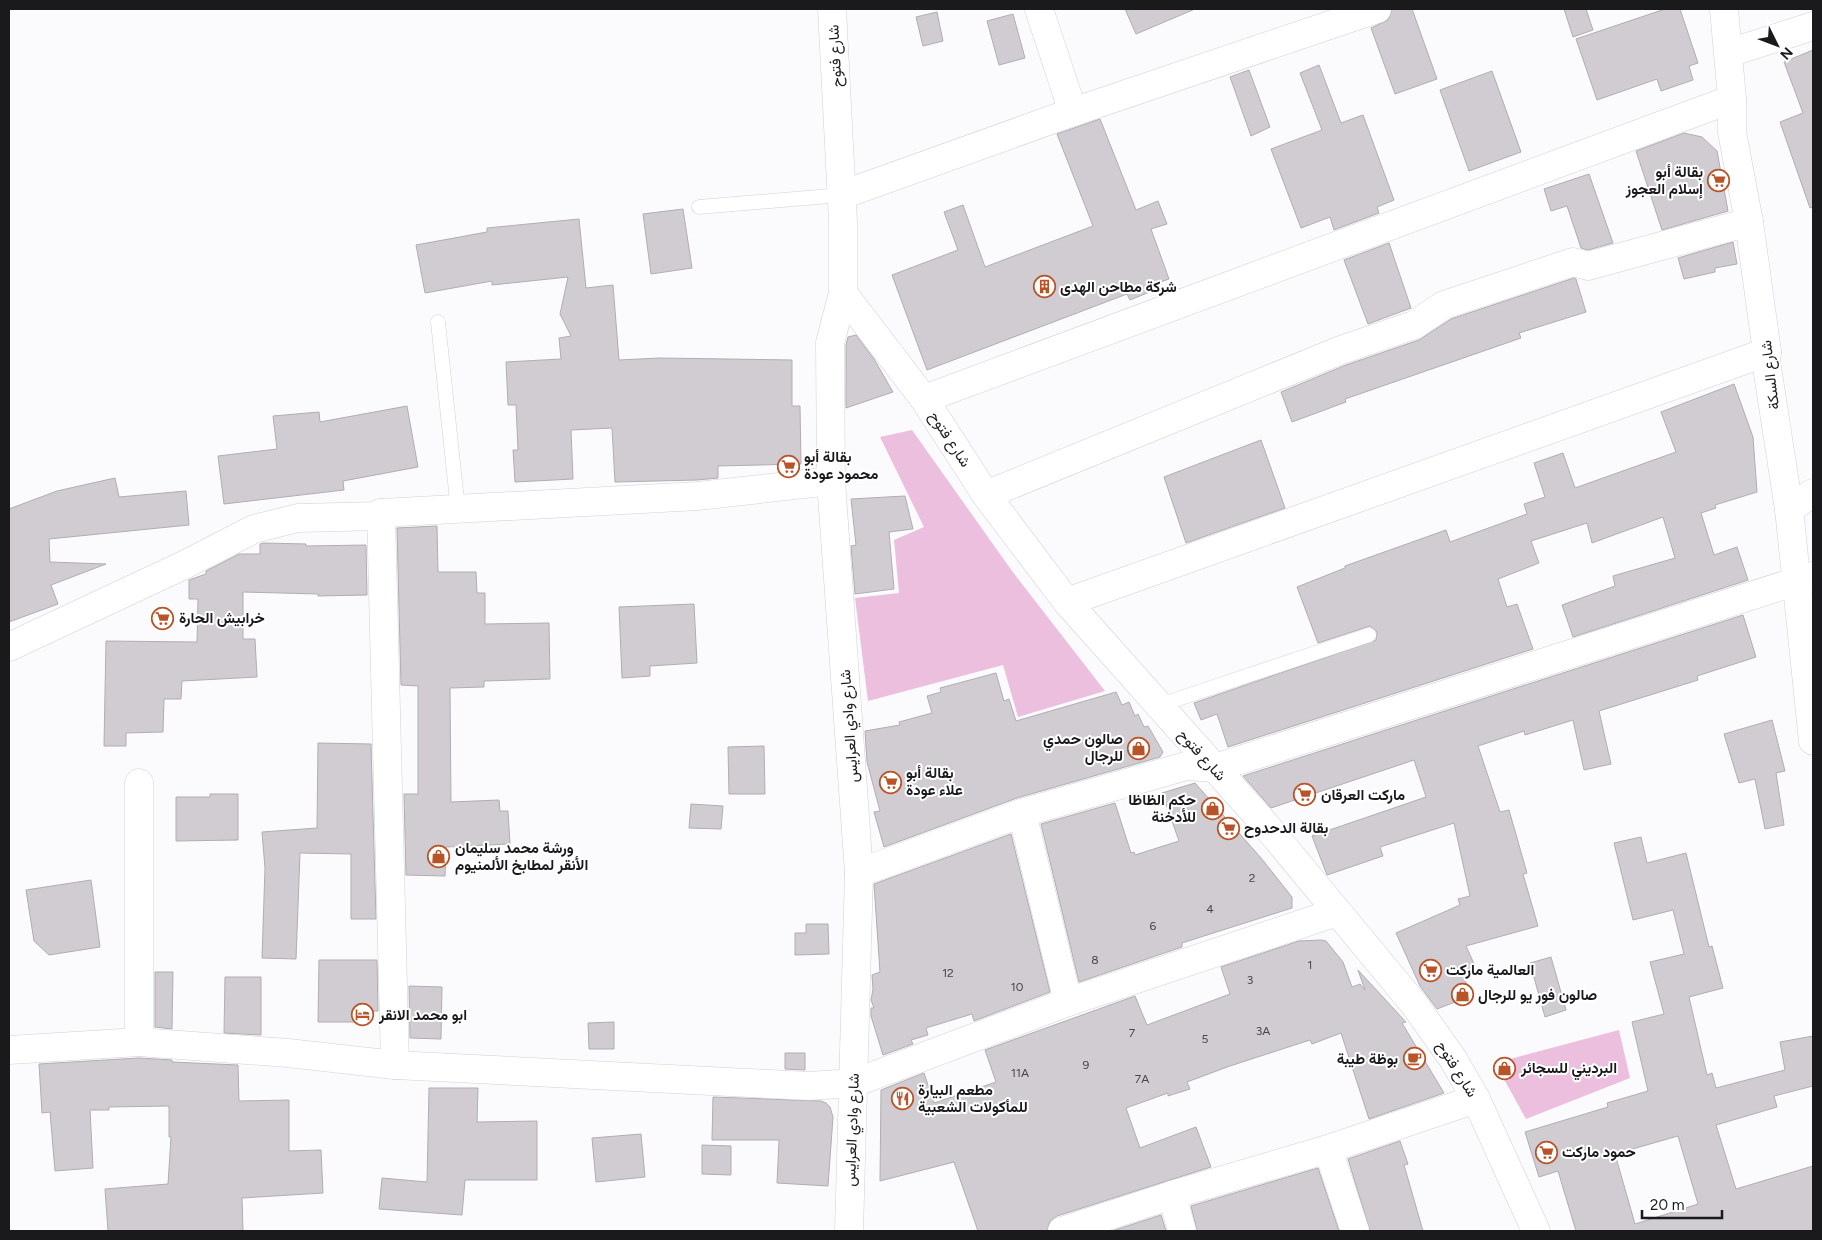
<svg xmlns="http://www.w3.org/2000/svg" width="1822" height="1240" font-family="Figtree,Vazirmatn,sans-serif">
<style>
.green{fill:#ecbfde}
.building{fill:#d0ccd2;stroke:#b1adb2;fill-rule:evenodd}
.lines{fill:none;stroke-linecap:round;stroke-linejoin:round}
.lane-casing{stroke:#d1d0d6;stroke-width:15}
.street-casing{stroke:#d1d0d6;stroke-width:29}
.lane{stroke:#fff;stroke-width:14}
.street{stroke:#fff;stroke-width:28}
.labels{text-anchor:middle;stroke-width:4;stroke-linejoin:round;paint-order:stroke}
.number-label{font-size:12px;fill:#48464a}
.street-label{font-size:15px;fill:#1a1a1c;stroke:#fff}
.poi-label{font-size:15px;font-weight:bold;fill:#1a1a1c;stroke:#fff;text-anchor:start}
</style>
<rect width="100%" height="100%" fill="#fbfbfe"/>
<g class="green">
<path d="M912 430 1012 571 1105 691 1018 717 1003 665 868 701 855 598 899 593 894 540 924 527 880 437Z"/>
<path d="M1619 1030 1630 1078 1526 1119 1495 1063Z"/>
</g>
<g class="building">
<path d="M1125 9H1195L1136 34Z"/>
<path d="M1392 9H1412L1437 79 1395 94 1371 28 1388 20Z"/>
<path d="M1564 9H1586L1593 30 1573 37Z"/>
<path d="M1665 9H1680L1698 63 1689 66 1693 80 1661 91 1657 79 1597 100 1576 39Z"/>
<path d="M937 12 943 41 923 46 916 17Z"/>
<path d="M1013 14 1025 58 999 65 987 21Z"/>
<path d="M1813 50V207L1810 208 1780 122 1803 113 1784 62Z"/>
<path d="M1319 65 1341 123 1363 115 1394 200 1377 207 1379 213 1334 230 1330 217 1301 228 1271 149 1322 130 1300 73Z"/>
<path d="M1249 70 1270 127 1251 136 1230 77Z"/>
<path d="M1492 71 1521 152 1469 171 1440 90Z"/>
<path d="M1100 119 1136 210 1158 201 1167 224 1151 229 1169 279 1155 284 1157 289 1130 300 1127 294 927 370 892 275 958 250 944 212 963 205 985 267 1093 226 1057 134Z"/>
<path d="M1684 133 1702 137 1717 151 1728 211 1662 230 1636 151Z"/>
<path d="M1589 174 1613 243 1588 250 1581 248 1567 206 1551 211 1544 189Z"/>
<path d="M683 209 692 268 651 274 643 214Z"/>
<path d="M579 219 586 288 613 285 619 360 660 358 792 360V406H800L801 464 718 466V478L697 480 615 482 612 428 571 430 573 479 515 482 513 450H518L516 405H508L506 362 561 359 559 338 571 336 560 314 568 277 492 285V281L425 293 416 245 487 232V228Z"/>
<path d="M1733 242 1737 264 1715 268V272L1684 279 1678 258Z"/>
<path d="M1389 243 1411 308 1368 324 1344 260Z"/>
<path d="M1574 278 1576 279 1586 312 1519 333 1521 338 1345 399 1346 402 1292 422 1281 392 1346 365 1419 340 1451 319Z"/>
<path d="M856 335 874 359 893 392 846 408V345L848 337Z"/>
<path d="M1734 384 1753 437 1757 492 1715 505 1716 508 1701 513 1714 555 1737 547 1748 580 1573 637 1562 605 1615 586 1613 576 1675 558 1663 517 1592 543 1587 523 1531 541 1539 563 1498 579 1507 607 1517 604 1533 649 1228 747 1217 714 1201 720 1194 703 1376 640 1377 632 1370 626 1318 643 1297 587 1345 568V566L1446 530 1450 542 1527 514 1524 504 1545 497 1534 463 1563 453 1575 488 1676 452 1661 412Z"/>
<path d="M407 406 418 467 343 481 344 490 224 504 218 456 277 449 273 416 319 412 320 422Z"/>
<path d="M1261 440 1285 508 1186 543 1164 477Z"/>
<path d="M115 478 119 497 186 491 189 525 49 539 50 562 106 564 51 585 58 604 9 622V509L57 491Z"/>
<path d="M905 496 913 529 889 532 894 589 855 594 851 546 856 545 851 499Z"/>
<path d="M437 526 438 572H476L477 593H485V624L549 623 550 679 484 681V687L450 688 451 802 499 800 500 811H508L510 844 446 847 445 876 406 875 404 794H418V686L401 685 397 528Z"/>
<path d="M264 543 306 544V546L366 545 367 595 318 596V594L243 592V639H255L257 677 182 681 181 699H164L163 732 126 733V746H104L106 641 197 642 198 599H189V580L206 574V571L239 554H260V544Z"/>
<path d="M694 604 697 663 650 666V676L622 678 619 607Z"/>
<path d="M1743 615 1756 657 1697 676 1698 680 1599 711 1611 764 1584 770 1573 720 1525 735 1524 731 1478 746 1500 812 1509 810 1527 873 1523 874 1538 926 1466 946 1475 966 1462 972 1471 996 1437 1009 1420 986 1396 933 1460 905 1458 899 1470 896 1454 823 1380 847 1383 856 1327 875 1312 836 1426 797 1414 760 1271 808 1243 776Z"/>
<path d="M996 673 1004 701 1009 699 1016 721 1116 692 1122 705 1129 702 1135 716 1138 714 1144 727 1148 726 1163 752 1160 757 1017 798 884 847 874 812 880 811 867 762 865 731 900 725 899 722 932 713 927 696 941 692 940 688Z"/>
<path d="M1772 720 1785 771 1776 773 1784 825 1765 829 1755 779 1739 783 1724 734Z"/>
<path d="M318 743 371 744 376 919H351V854L300 853 296 959 262 958 265 868 262 832 317 828Z"/>
<path d="M764 746 765 794H729L728 747Z"/>
<path d="M1195 783 1261 858 1292 897V908L1182 943V947L1079 982 1041 824 1115 803 1131 853 1134 852 1135 855 1179 841 1162 793Z"/>
<path d="M210 794H238V840L176 841V797H210Z"/>
<path d="M691 804 723 806 721 829 689 828Z"/>
<path d="M1011 834 1050 992 974 1021 972 1014 926 1028 928 1035 911 1040 913 1044 883 1055 871 1016V1008H874L871 1000 873 989 872 975 880 972 874 884Z"/>
<path d="M1641 837 1647 863 1686 853 1709 947 1712 946 1723 988 1689 997 1707 1075 1712 1073 1716 1088 1785 1070 1780 1042 1813 1036V1086L1774 1096 1777 1107 1716 1125 1736 1189 1813 1166V1231H1576L1558 1171 1539 1177 1525 1132 1608 1107 1607 1103 1648 1091 1632 1022 1664 1014 1650 962 1684 954 1673 910 1633 920 1614 843ZM1678 1136 1698 1204 1635 1224 1615 1154Z"/>
<path d="M91 880 100 947 49 955 34 941 26 890Z"/>
<path d="M806 924H828L829 954 795 955V933H806Z"/>
<path d="M1321 940 1326 941 1343 962 1352 987 1360 984 1365 990 1358 970 1406 1022 1402 1023 1444 1093 1369 1119 1341 1033 1312 1044 1310 1040 1230 1066 1187 1082 1190 1089 1168 1096V1093L1126 1108 1140 1148 1196 1127 1211 1167 1057 1216 1050 1221 1047 1231H978L954 1162 880 1181 881 1090 924 1073 934 1103 996 1082 985 1050 1135 996 1147 1025 1230 994 1221 967 1299 941Z"/>
<path d="M1551 957 1566 1010 1545 1017 1530 963Z"/>
<path d="M319 960H377L378 1011H358V1022H318Z"/>
<path d="M155 972H173L172 1029 155 1027Z"/>
<path d="M225 977H261V1035L224 1033Z"/>
<path d="M409 986 442 987 441 1039 410 1038Z"/>
<path d="M614 1022V1049H589L588 1023Z"/>
<path d="M785 1053H805V1070L785 1069Z"/>
<path d="M139 1058 172 1060V1062L238 1065 239 1101 289 1100V1151L321 1150 323 1193 242 1198 243 1231H108L105 1189 168 1184 171 1137H169V1106L109 1107V1110H90L93 1168 55 1171 50 1112 42 1113 39 1064Z"/>
<path d="M429 1088H478L477 1122 537 1121V1180H465L462 1215 379 1209 382 1178 427 1182Z"/>
<path d="M713 1097 821 1101 826 1103 830 1107 833 1117 828 1186 777 1183 779 1140H712Z"/>
<path d="M641 1134 645 1177 596 1182 592 1138Z"/>
<path d="M1400 1141 1408 1164 1404 1165 1423 1231H1370L1348 1159Z"/>
<path d="M702 1145 731 1146V1175L702 1174Z"/>
<path d="M1318 1168 1339 1231H1197L1191 1206Z"/>
<path d="M1161 1215 1166 1231H1112Z"/>
</g>
<g class="lines">
<defs>
<g id="lane">
<path d="M699 207 842 195"/>
<path d="M438 322 458 510"/>
<path d="M1157 706 1369 635"/>
</g>
<g id="street">
<path d="M832 9 843 222V293L830 343 831 481 859 873 849 1231"/>
<path d="M1039 9 1073 112"/>
<path d="M1724 9 1732 99V132L1749 222 1767 352 1766 361 1789 509 1813 741"/>
<path d="M1729 53 1813 26"/>
<path d="M842 195 1073 112 1377 9"/>
<path d="M843 293 924 399 986 495 1067 602 1263 822 1414 1004 1453 1059 1476 1099 1536 1231"/>
<path d="M924 399 1732 99"/>
<path d="M986 495 1341 350 1414 325 1444 305 1573 262 1588 266 1749 222"/>
<path d="M1789 509 1813 493"/>
<path d="M381 513 395 1065"/>
<path d="M1067 602 1767 352"/>
<path d="M9 647 184 565 254 529 298 518 380 516 381 513 698 496 831 481"/>
<path d="M1022 813 1068 1002"/>
<path d="M859 873 1022 813 1186 766 1215 768 1813 576"/>
<path d="M139 1042V783"/>
<path d="M9 1050 139 1042 288 1053 395 1065 809 1086 854 1083 1068 1002 1337 912"/>
<path d="M1328 1149 1355 1231"/>
<path d="M1172 1195 1182 1231"/>
<path d="M1062 1231 1172 1195 1328 1149 1476 1099"/>
</g>
</defs>
<use href="#lane" class="lane-casing"/>
<use href="#street" class="street-casing"/>
<use href="#lane" class="lane"/>
<use href="#street" class="street"/>
</g>
<defs>
<symbol id="supermarket-ring" viewBox="-11 -11 22 22"><circle r="9.5" fill="#fff" stroke="#b95328" stroke-width="1.5"/><path d="M-6-5.5h2.5l.6 2H6L4.5 2H-2.5L-4.4-4H-6ZM-1.5 3.2a1.3 1.3 0 1 0 .1 0ZM3 3.2a1.3 1.3 0 1 0 .1 0Z" fill="#b95328"/></symbol>
<symbol id="building-ring" viewBox="-11 -11 22 22"><circle r="9.5" fill="#fff" stroke="#b95328" stroke-width="1.5"/><path d="M-4-6H4V6H1V3H-1V6H-4ZM-2.5-4.3h1.7v1.8h-1.7ZM.8-4.3h1.7v1.8H.8ZM-2.5-1h1.7V.8h-1.7ZM.8-1h1.7V.8H.8Z" fill="#b95328"/></symbol>
<symbol id="shop-ring" viewBox="-11 -11 22 22"><circle r="9.5" fill="#fff" stroke="#b95328" stroke-width="1.5"/><path d="M-5-2.5h2.3a2.7 3.5 0 0 1 5.4 0H5L5.5 6h-11ZM-1.5-2.5h3a1.5 2.3 0 0 0-3 0Z" fill="#b95328"/></symbol>
<symbol id="hotel-ring" viewBox="-11 -11 22 22"><circle r="9.5" fill="#fff" stroke="#b95328" stroke-width="1.5"/><path d="M-6-4.5h1.5V1H6V5H4.5V3h-9V5H-6ZM-4 0a1.8 1.8 0 1 1 3.6 0ZM.5 0V-2.5h3Q6-2.5 6 0Z" fill="#b95328"/></symbol>
<symbol id="cafe-ring" viewBox="-11 -11 22 22"><circle r="9.5" fill="#fff" stroke="#b95328" stroke-width="1.5"/><path d="M-5.5-4.5H6V0H3Q3 3.5 0 3.5H-2.5Q-5.5 3.5-5.5 0ZM3-3.2v2h1.7v-2ZM-6 4.5H4V6H-6Z" fill="#b95328"/></symbol>
<symbol id="restaurant-ring" viewBox="-11 -11 22 22"><circle r="9.5" fill="#fff" stroke="#b95328" stroke-width="1.5"/><path d="M-5-6h1v4h1v-4h1v4h1v-4h1v5L-1.5 .5V6h-2V.5L-5-1ZM5-6V6H3V1.5H1.5Q1.5-4 5-6Z" fill="#b95328"/></symbol>
</defs>
<g fill-rule="evenodd">
<use href="#supermarket-ring" x="1706" y="168" width="25" height="25"/>
<use href="#building-ring" x="1032" y="274" width="25" height="25"/>
<use href="#supermarket-ring" x="776" y="454" width="25" height="25"/>
<use href="#supermarket-ring" x="150" y="606" width="25" height="25"/>
<use href="#shop-ring" x="1126" y="736" width="25" height="25"/>
<use href="#supermarket-ring" x="878" y="770" width="25" height="25"/>
<use href="#supermarket-ring" x="1292" y="782" width="25" height="25"/>
<use href="#shop-ring" x="1200" y="796" width="25" height="25"/>
<use href="#supermarket-ring" x="1216" y="816" width="25" height="25"/>
<use href="#shop-ring" x="426" y="844" width="25" height="25"/>
<use href="#supermarket-ring" x="1418" y="958" width="25" height="25"/>
<use href="#shop-ring" x="1450" y="982" width="25" height="25"/>
<use href="#hotel-ring" x="350" y="1002" width="25" height="25"/>
<use href="#cafe-ring" x="1402" y="1046" width="25" height="25"/>
<use href="#shop-ring" x="1492" y="1056" width="25" height="25"/>
<use href="#restaurant-ring" x="890" y="1086" width="25" height="25"/>
<use href="#supermarket-ring" x="1534" y="1140" width="25" height="25"/>
</g>
<g class="labels">
<g class="number-label">
<text x="1252" y="882">2</text>
<text x="1210" y="913">4</text>
<text x="1153" y="930">6</text>
<text x="1095" y="964">8</text>
<text x="1310" y="969">1</text>
<text x="948" y="977">12</text>
<text x="1250" y="984">3</text>
<text x="1017" y="991">10</text>
<text x="1263" y="1035">3A</text>
<text x="1132" y="1037">7</text>
<text x="1205" y="1043">5</text>
<text x="1086" y="1069">9</text>
<text x="1020" y="1077">11A</text>
<text x="1142" y="1083">7A</text>
</g>
<g class="street-label">
<text transform="translate(835 56) rotate(-93)" y="5">شارع فتوح</text>
<text transform="translate(1770 375) rotate(-97)" y="5">شارع السكة</text>
<text transform="translate(950 439) rotate(57)" y="5">شارع فتوح</text>
<text transform="translate(849 726) rotate(-94)" y="5">شارع وادي العرايس</text>
<text transform="translate(1202 755) rotate(48)" y="5">شارع فتوح</text>
<text transform="translate(1457 1069) rotate(58)" y="5">شارع فتوح</text>
<text transform="translate(852 1130) rotate(-88)" y="5">شارع وادي العرايس</text>
</g>
<g class="poi-label">
<text x="1703" y="177" text-anchor="end">بقالة أبو<tspan x="1703" dy="17">إسلام العجوز</tspan></text>
<text x="1060" y="292">شركة مطاحن الهدى</text>
<text x="804" y="462">بقالة أبو<tspan x="804" dy="17">محمود عودة</tspan></text>
<text x="179" y="623">خرابيش الحارة</text>
<text x="1123" y="744" text-anchor="end">صالون حمدي<tspan x="1123" dy="17">للرجال</tspan></text>
<text x="906" y="778">بقالة أبو<tspan x="906" dy="17">علاء عودة</tspan></text>
<text x="1321" y="800">ماركت العرقان</text>
<text x="1196" y="805" text-anchor="end">حكم الظاظا<tspan x="1196" dy="17">للأدخنة</tspan></text>
<text x="1244" y="833">بقالة الدحدوح</text>
<text x="455" y="853">ورشة محمد سليمان<tspan x="455" dy="17">الأنقر لمطابخ الألمنيوم</tspan></text>
<text x="1446" y="975">العالمية ماركت</text>
<text x="1478" y="1000">صالون فور يو للرجال</text>
<text x="379" y="1020">ابو محمد الانقر</text>
<text x="1398" y="1064" text-anchor="end">بوظة طيبة</text>
<text x="1521" y="1073">البرديني للسجائر</text>
<text x="918" y="1095">مطعم البيارة<tspan x="918" dy="17">للمأكولات الشعبية</tspan></text>
<text x="1562" y="1157">حمود ماركت</text>
</g>
</g>
<rect width="1822" height="1240" fill="none" stroke="#1a1a1c" stroke-width="20"/>
<g transform="translate(1777 45) rotate(132)" stroke="#ffffff" stroke-width="4" paint-order="stroke">
<path d="M0-4L9 19L0 12L-9 19Z" fill="#1a1a1c"/>
<text y="-8" font-size="14" font-weight="bold" text-anchor="middle" fill="#1a1a1c">N</text>
</g>
<path d="M1642 1210v8h80v-8" fill="none" stroke="#1a1a1c" stroke-width="2.5"/>
<text x="1650" y="1210" font-size="15" fill="#1a1a1c" stroke="#ffffff" stroke-width="4" paint-order="stroke">20 m</text>
</svg>
